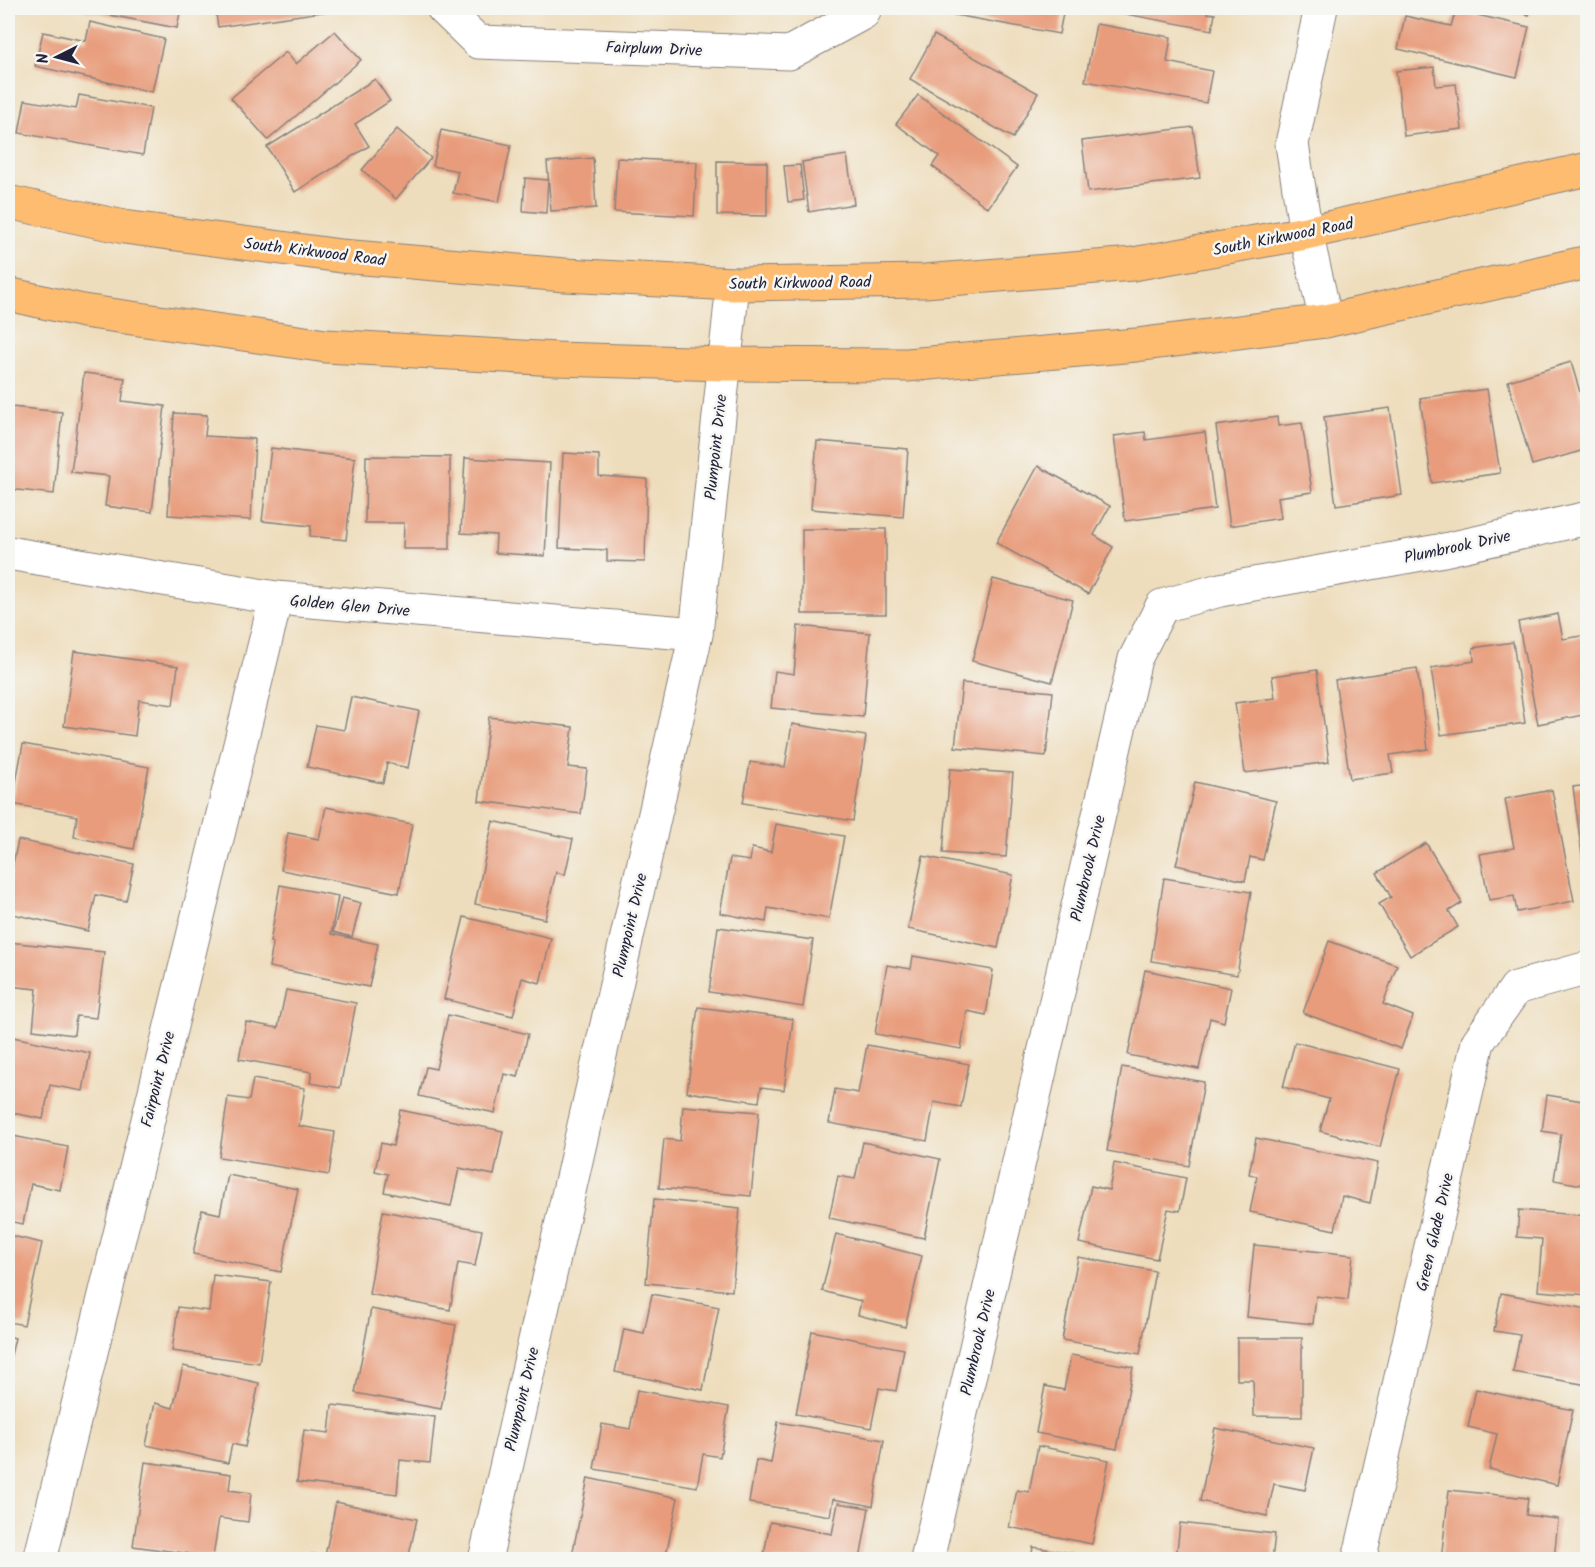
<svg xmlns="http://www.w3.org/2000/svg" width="1595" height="1567" font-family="Kalam,sans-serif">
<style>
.building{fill:#e89c7c}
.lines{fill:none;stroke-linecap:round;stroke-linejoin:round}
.minor-casing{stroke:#88807c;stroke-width:35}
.major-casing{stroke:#88807c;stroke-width:35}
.minor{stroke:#fff;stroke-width:33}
.major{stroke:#fdbc6f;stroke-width:33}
.labels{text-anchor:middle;stroke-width:5;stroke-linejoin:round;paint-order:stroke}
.street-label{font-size:16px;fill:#22223b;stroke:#f6f6f2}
</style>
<rect width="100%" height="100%" fill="#f6f6f2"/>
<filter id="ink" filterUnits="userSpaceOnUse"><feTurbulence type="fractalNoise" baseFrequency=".0167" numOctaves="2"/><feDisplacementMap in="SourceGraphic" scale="12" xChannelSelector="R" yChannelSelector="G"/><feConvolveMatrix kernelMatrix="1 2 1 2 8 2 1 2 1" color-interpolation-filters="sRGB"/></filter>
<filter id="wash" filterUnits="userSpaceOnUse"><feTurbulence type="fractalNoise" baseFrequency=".008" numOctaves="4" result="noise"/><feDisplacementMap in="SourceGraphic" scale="24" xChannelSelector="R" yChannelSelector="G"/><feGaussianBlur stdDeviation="1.35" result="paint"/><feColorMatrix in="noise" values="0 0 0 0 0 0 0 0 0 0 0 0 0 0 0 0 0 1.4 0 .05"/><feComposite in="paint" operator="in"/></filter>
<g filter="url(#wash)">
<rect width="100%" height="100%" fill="#eeddbc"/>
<g id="blocks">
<g class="building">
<path d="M73 8H181L177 28Z"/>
<path d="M215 8H335L336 10 218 27Z"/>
<path d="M939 8H1064L1059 34 939 12Z"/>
<path d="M1109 8H1208L1207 13 1215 14 1212 30 1109 11Z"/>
<path d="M1503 8H1531L1529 15Z"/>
<path d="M1456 10 1529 27 1517 77 1398 49 1405 16 1451 26Z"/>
<path d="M90 22 164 39 152 92 35 66 43 32 86 41Z"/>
<path d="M1096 24 1171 37 1167 62 1212 71 1206 103 1085 81Z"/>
<path d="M335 31 361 60 268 140 231 98 286 52 296 64Z"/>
<path d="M934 35 1038 93 1013 138 910 79Z"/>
<path d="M1434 67 1436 86 1456 84 1462 129 1404 136 1396 71Z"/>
<path d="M375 79 390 101 355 124 369 146 295 192 267 147Z"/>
<path d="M79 95 151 108 143 155 19 133 25 100 76 109Z"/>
<path d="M918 95 1017 167 988 208 932 166 939 156 896 124Z"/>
<path d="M1193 127 1200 178 1088 192 1082 141Z"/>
<path d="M397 129 431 158 396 199 362 170Z"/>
<path d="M441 130 511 145 499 202 453 193 458 171 433 166Z"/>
<path d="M847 155 854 204 809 212 802 162Z"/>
<path d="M593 158 596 208 551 211 547 162Z"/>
<path d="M617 158 697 162 694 216 614 212Z"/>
<path d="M717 161 767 162V216L717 215Z"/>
<path d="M800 165 804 200 788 202 784 166Z"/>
<path d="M525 178 548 180 546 213 523 211Z"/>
<path d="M1571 362 1588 419V449L1532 465 1508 381Z"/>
<path d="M84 373 125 378 122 401 165 406 152 512 105 506 109 476 71 472Z"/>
<path d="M1487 389 1500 473 1432 483 1420 398Z"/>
<path d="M8 390H12L11 407 62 412 54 494 9 489 11 466H8Z"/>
<path d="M1390 408 1402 495 1336 505 1324 417Z"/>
<path d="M174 413 207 415 205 436 255 439 251 520 168 515Z"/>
<path d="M1277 417 1278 426 1302 423 1312 492 1278 497 1281 518 1230 526 1216 426Z"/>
<path d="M1145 432 1146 440 1205 432 1215 509 1125 521 1114 436Z"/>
<path d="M817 441 908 449 903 517 811 509Z"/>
<path d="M271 448 355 458 346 540 310 536 311 526 262 521Z"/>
<path d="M563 453 599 455V476L647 479 645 562 607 561V550L559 548Z"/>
<path d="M366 456 450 457V549H403L404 523H365Z"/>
<path d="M465 458 550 463 545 556 495 553 496 535 461 533Z"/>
<path d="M1038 466 1110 506 1094 535 1113 547 1088 594 996 543Z"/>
<rect x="802" y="529" width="84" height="85"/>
<path d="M993 579 1073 600 1052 682 972 661Z"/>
<path d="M1558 614 1563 639 1588 635V714L1538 724 1518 622Z"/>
<path d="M798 626 870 633 863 717 771 708 775 671 794 674Z"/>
<path d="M1513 642 1525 723 1441 735 1431 668 1474 661 1473 648Z"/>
<path d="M74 651 178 666 173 705 139 700 135 736 64 726Z"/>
<path d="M1417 668 1428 749 1390 755 1393 773 1350 779 1335 680Z"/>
<path d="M1317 670 1329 762 1245 773 1235 703 1275 698 1272 676Z"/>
<path d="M962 683 1053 692 1046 756 955 747Z"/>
<path d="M351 697 419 711 408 768 387 763 383 783 307 767 316 725 344 730Z"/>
<path d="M489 717 573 727 568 767 587 769 581 814 479 801Z"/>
<path d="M792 724 866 736 853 821 743 803 750 762 785 767Z"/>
<path d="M23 744 149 767 134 849 74 837 77 816 12 804Z"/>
<path d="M950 769 1013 773 1006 857 943 853Z"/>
<path d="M1195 782 1276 801 1263 860 1250 857 1245 881 1176 865Z"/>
<path d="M1588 785V877H1585L1573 787Z"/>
<path d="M1552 790 1574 901 1517 912 1514 896 1489 900 1480 854 1514 848 1505 799Z"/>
<path d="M326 807 412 824 399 893 281 870 288 833 319 839Z"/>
<path d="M493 821 573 839 565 875 556 872 545 919 475 904Z"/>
<path d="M776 824 844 836 829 919 768 908 766 922 720 913 730 858 750 861 752 848 771 852Z"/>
<path d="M18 840 134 864 126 901 96 895 88 931 8 913V888Z"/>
<path d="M1426 843 1462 903 1449 911 1458 927 1410 956 1379 904 1391 897 1377 873Z"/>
<path d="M923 856 1013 875 998 948 908 929Z"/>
<path d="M1164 878 1251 892 1237 975 1151 961Z"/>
<path d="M280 885 338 896 331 934 378 944 369 987 269 967 273 943 270 942Z"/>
<path d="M342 898 361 903 352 937 333 932Z"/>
<path d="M464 917 551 938 540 983 522 978 513 1016 444 999Z"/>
<path d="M718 927 813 940 803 1007 709 992Z"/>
<path d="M1329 941 1397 965 1383 1004 1413 1016 1401 1049 1303 1013Z"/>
<path d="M8 942 104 952 96 1018 76 1016 74 1035 33 1030 37 989 8 986Z"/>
<path d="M913 956 993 970 986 1015 967 1011 961 1049 875 1034 887 965 911 969Z"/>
<path d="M1145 970 1231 988 1224 1022 1210 1018 1199 1069 1128 1055Z"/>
<path d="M286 990 356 1003 340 1088 310 1083 312 1072 239 1059 246 1022 278 1028Z"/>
<path d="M698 1007 793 1019 784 1090 761 1087 759 1102 687 1092Z"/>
<path d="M448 1015 528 1034 518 1077 504 1074 495 1113 419 1096 426 1067 436 1069Z"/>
<path d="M8 1036 90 1053 83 1091 50 1085 43 1119 8 1112Z"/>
<path d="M1295 1042 1400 1069 1380 1147 1320 1131 1329 1099 1283 1087Z"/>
<path d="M867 1045 969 1064 961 1107 934 1102 927 1141 829 1123 835 1089 858 1093Z"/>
<path d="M1122 1067 1204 1082 1189 1166 1107 1151Z"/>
<path d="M253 1079 305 1088 299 1126 335 1132 329 1175 219 1157 228 1097 249 1100Z"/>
<path d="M1547 1095 1588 1102V1186L1554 1180 1561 1134 1542 1131Z"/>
<path d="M683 1106 759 1112 751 1196 659 1188 664 1139 680 1141Z"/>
<path d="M400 1110 503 1131 494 1175 459 1168 451 1206 384 1192 388 1174 375 1171 381 1143 393 1146Z"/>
<path d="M8 1135 68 1147 60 1190 31 1184 23 1224 8 1221Z"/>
<path d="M1256 1138 1378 1163 1370 1203 1342 1196 1335 1230 1250 1212 1257 1176 1249 1174Z"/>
<path d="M863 1142 940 1159 924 1238 829 1218 838 1176 855 1179Z"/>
<path d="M1114 1163 1186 1178 1180 1211 1168 1209 1157 1259 1079 1243 1091 1186 1109 1190Z"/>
<path d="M228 1175 298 1189 281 1272 193 1254 202 1210 220 1214Z"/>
<path d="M654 1199 740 1208 732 1291 646 1283Z"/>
<path d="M1519 1210 1588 1216V1295L1538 1291 1542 1239 1517 1237Z"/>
<path d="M383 1211 482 1230 475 1266 458 1263 450 1310 369 1294Z"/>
<path d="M836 1234 922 1256 905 1327 858 1315 861 1301 822 1291Z"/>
<path d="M8 1235 42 1243 24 1325 8 1322Z"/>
<path d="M1254 1245 1353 1255 1348 1300 1316 1296 1313 1324 1247 1317Z"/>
<path d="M1078 1257 1155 1271 1140 1354 1062 1340Z"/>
<path d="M213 1275 271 1282 259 1363 172 1351 178 1307 209 1311Z"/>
<path d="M1501 1293 1588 1309V1385L1513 1372 1520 1335 1494 1331Z"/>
<path d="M652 1294 719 1307 703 1390 615 1372 624 1329 644 1333Z"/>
<path d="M371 1309 456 1325 441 1409 355 1393Z"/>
<path d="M812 1331 904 1349 896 1391 879 1388 871 1428 796 1414Z"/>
<path d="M8 1336 15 1338 8 1368Z"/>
<path d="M1237 1338H1302V1417L1254 1416 1253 1380H1237Z"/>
<path d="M1071 1355 1133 1367 1117 1449 1036 1433 1045 1386 1064 1390Z"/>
<path d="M183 1366 259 1383 245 1447 232 1444 228 1463 146 1445 155 1403 173 1408Z"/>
<path d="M1476 1389 1573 1410 1557 1485 1489 1469 1497 1434 1468 1427Z"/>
<path d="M637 1390 729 1407 720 1457 703 1454 697 1487 594 1469 602 1424 630 1429Z"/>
<path d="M332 1405 435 1417 430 1463 400 1460 397 1494 297 1482 304 1430 329 1433Z"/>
<path d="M778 1422 884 1440 873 1506 833 1499 830 1516 749 1503 756 1460 771 1463Z"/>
<path d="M1215 1428 1314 1448 1305 1490 1274 1484 1267 1516 1200 1501Z"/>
<path d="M1038 1446 1109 1460 1092 1544 1009 1527 1017 1490 1029 1492Z"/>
<path d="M145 1462 231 1474 229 1490 251 1493 248 1522 219 1518 213 1557 133 1546Z"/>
<path d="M588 1478 678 1498 665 1560H571Z"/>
<path d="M1449 1490 1528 1498 1526 1515 1558 1519 1554 1560H1441Z"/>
<path d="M336 1502 417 1519 408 1560 389 1557 388 1560H311L312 1554 325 1556Z"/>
<path d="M838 1503 869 1508 860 1560H763L770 1522 832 1534Z"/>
<path d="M1180 1523 1275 1534 1272 1560H1176Z"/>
<path d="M1033 1547 1102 1558V1560H1031Z"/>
</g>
</g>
</g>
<g filter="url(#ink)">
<use href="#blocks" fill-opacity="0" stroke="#88807c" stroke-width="1.5"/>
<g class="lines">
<defs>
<g id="minor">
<path d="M443 8 478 42 789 53 863 13 865 8"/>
<path d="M1321 8 1292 144 1306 233 1326 321"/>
<path d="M8 553 276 598 696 634"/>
<path d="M40 1560 276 598"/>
<path d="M485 1560 696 634 733 284"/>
<path d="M927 1560 1135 659 1162 606 1220 590 1444 550 1588 518"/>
<path d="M1359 1560 1478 1042 1516 988 1588 968"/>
</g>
<g id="major">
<path d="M8 202 124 227 341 256 565 275 733 284 925 281 1133 264 1306 233 1588 169"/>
<path d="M8 294 83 311 326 346 557 359 724 364 907 365 1136 345 1326 321 1588 262"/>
</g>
</defs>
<use href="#minor" class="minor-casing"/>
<use href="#major" class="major-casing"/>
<use href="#minor" class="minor"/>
<use href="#major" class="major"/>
</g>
</g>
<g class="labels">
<g class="street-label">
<text transform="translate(654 48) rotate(2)" y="6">Fairplum Drive</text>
<text transform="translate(1283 236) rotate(-11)" y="6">South Kirkwood Road</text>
<text transform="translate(315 251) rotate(7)" y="6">South Kirkwood Road</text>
<text transform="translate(800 282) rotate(-1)" y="6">South Kirkwood Road</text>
<text transform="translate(715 447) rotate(-84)" y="6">Plumpoint Drive</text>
<text transform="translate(1457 546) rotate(-12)" y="6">Plumbrook Drive</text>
<text transform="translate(350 605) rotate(5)" y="6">Golden Glen Drive</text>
<text transform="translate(1087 868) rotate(-77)" y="6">Plumbrook Drive</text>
<text transform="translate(629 925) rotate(-77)" y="6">Plumpoint Drive</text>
<text transform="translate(157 1079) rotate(-76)" y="6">Fairpoint Drive</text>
<text transform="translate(1434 1232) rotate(-77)" y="6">Green Glade Drive</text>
<text transform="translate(977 1342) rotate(-77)" y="6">Plumbrook Drive</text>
<text transform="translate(521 1399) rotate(-77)" y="6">Plumpoint Drive</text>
</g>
</g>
<rect width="1595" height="1567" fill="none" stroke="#f6f6f2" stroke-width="30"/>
<g transform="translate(57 57) rotate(264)" stroke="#f6f6f2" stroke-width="4.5" paint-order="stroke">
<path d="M0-4.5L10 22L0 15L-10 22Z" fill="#22223b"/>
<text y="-9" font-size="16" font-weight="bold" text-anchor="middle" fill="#22223b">N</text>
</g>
</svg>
